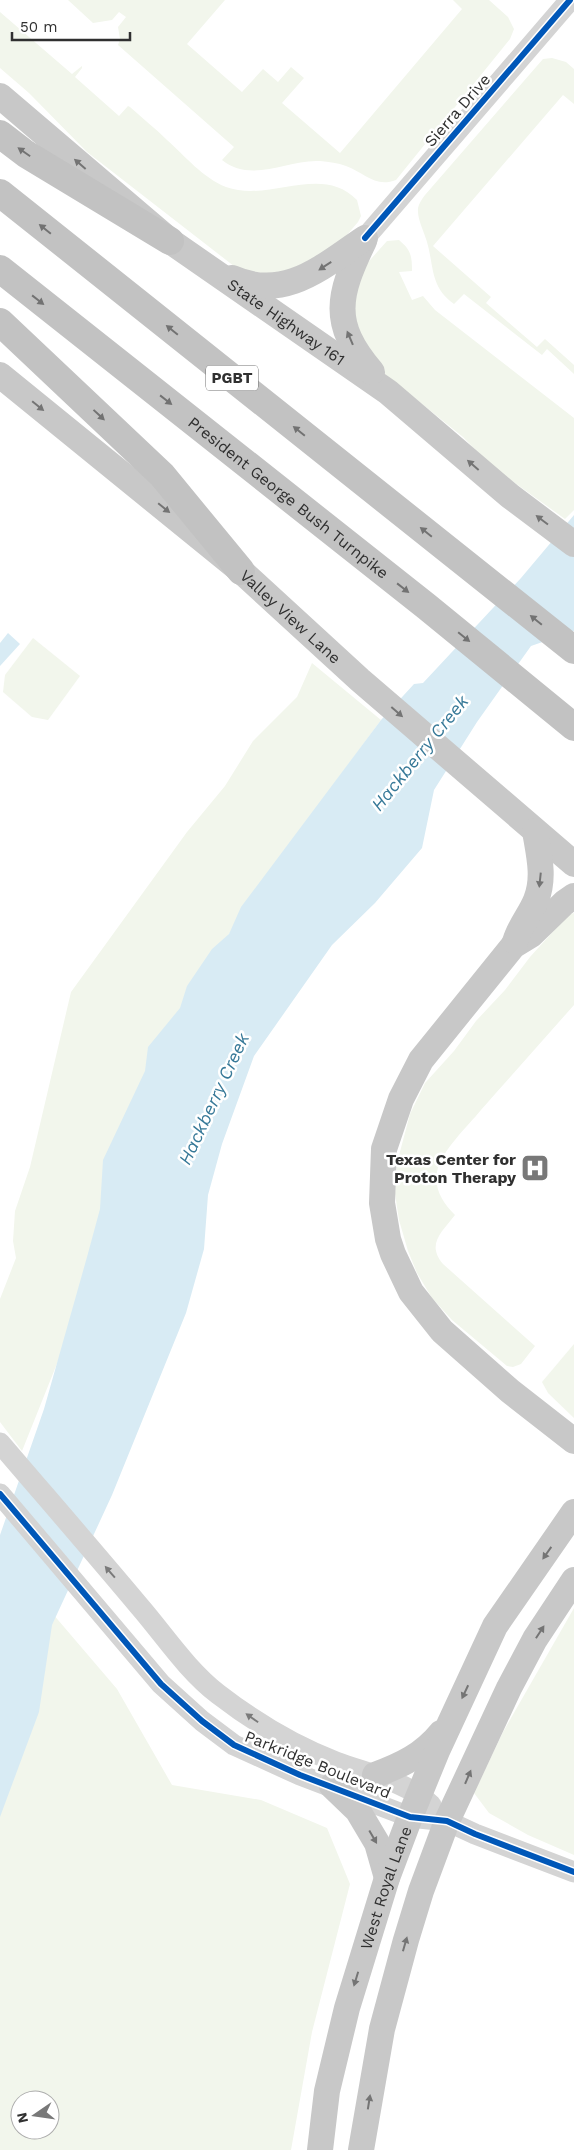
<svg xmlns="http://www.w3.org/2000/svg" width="574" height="2150" font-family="'Work Sans',sans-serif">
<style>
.green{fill:#f2f6ec;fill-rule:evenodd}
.water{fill:#d8ebf4}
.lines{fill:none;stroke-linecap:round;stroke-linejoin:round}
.minor{stroke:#d4d4d4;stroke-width:21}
.major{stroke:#c8c8c8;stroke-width:26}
.highway{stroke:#c2c2c2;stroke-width:28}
.cycleway-casing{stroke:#fff;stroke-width:9}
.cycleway{stroke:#0057b8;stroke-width:6}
.oneway{fill:#727272}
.oneway2{fill:#747474}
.oneway3{fill:#7a7a7a}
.labels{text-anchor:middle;stroke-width:5;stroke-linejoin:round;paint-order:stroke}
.shield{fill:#fff;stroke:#6e6e6e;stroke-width:1}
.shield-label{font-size:15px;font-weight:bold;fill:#303030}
.street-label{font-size:16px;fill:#303030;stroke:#fff}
.poi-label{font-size:16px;font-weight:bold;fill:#303030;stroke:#fff;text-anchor:end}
.water-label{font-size:18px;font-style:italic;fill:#377998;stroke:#fff}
</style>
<rect width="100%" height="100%" fill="#fff"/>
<g class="green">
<path d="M68 0H225L187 44 242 92 263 69 278 82 291 67 304 78 282 103 340 153 462 9 453 0H489L508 17 514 29 510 39 396 180C375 188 365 173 346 166 338 163 329 162 320 161 287 159 252 184 222 160L234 147 118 45 120 39 118 27 126 17 119 12 112 20 93 23Z"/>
<path d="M0 12 72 74 82 66V68L75 77 119 116 128 106 130 107C142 118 155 128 167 140 185 156 203 178 226 187 270 203 321 163 357 200L361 216 358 222 329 256 294 277 239 270 87 152 29 93 0 68Z"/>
<path d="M552 58 566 62 574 69V104L563 95 433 246 491 297 486 303 537 347 545 339 574 365V374L547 349 542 355 464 294 454 304C430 287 434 266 427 242 424 231 417 219 418 208 419 203 422 199 425 195L543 59Z"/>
<path d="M399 240C411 250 412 256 412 271L399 272 412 300 423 296 435 310 574 418V510L565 519 490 465 463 437 376 367 348 307 362 269 387 241Z"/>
<path d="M33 638 80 676 48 720 32 717 3 692 5 675Z"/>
<path d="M312 663 381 720 311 815 229 934 22 1451 0 1422V1299L16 1258 13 1241 15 1211 30 1167 71 992 187 832 225 786 253 741 297 697Z"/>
<path d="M574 913V1005C543 1040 512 1075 481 1110 468 1126 441 1151 437 1172 434 1190 443 1203 455 1215 442 1232 426 1244 443 1264L535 1346 521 1364 513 1367 507 1366 452 1320 432 1298 417 1273 408 1251 399 1220 395 1194 397 1163 410 1114 425 1083 454 1051 476 1021 505 990 530 957 568 915Z"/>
<path d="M574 1344V1418L548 1393 542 1382Z"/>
<path d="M0 1552 117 1689 172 1785 261 1800 327 1828 350 1884 312 2032 291 2150H0ZM20 2100H50V2130H20Z"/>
<path d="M574 1608V1855L528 1835 489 1813 474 1793 503 1732Z"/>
</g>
<g class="water">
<path d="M574 515V631L531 646 477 722 434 790 422 848 375 903 332 945 254 1056 222 1144 208 1195 204 1249 186 1313 112 1495 52 1625 39 1712 0 1817V1535L44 1409 87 1257 100 1209 103 1160 145 1071 148 1047 180 1008 187 986 212 949 229 934 241 907 381 720 414 684 423 683 521 578Z"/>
<path d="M8 633 20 644 0 666V643Z"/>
</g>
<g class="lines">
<g class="minor">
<path d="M365 238 570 0"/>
<path d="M0 1443C47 1498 94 1552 140 1607 165 1636 187 1670 218 1694 253 1721 294 1746 336 1762 368 1774 406 1781 431 1805"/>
<path d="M0 1494 161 1684 202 1721 234 1745 300 1775 410 1817 447 1821 475 1834 574 1872"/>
</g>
<g class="major">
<path id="s1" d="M0 96 170 241 388 392 510 496 574 544"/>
<path d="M364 241C338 295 330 323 372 372"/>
<path d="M232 278C286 302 324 265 365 238"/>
<path id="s2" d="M0 375 241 571 360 680 574 864"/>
<path d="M574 896 564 903 531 935 513 946 421 1060 401 1099 384 1149 382 1203 388 1239 393 1254 411 1292 442 1331 510 1391 574 1441"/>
<path d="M515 942C520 925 530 915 536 900 545 878 539 855 535 831"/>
<path d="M375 1775C402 1765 423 1755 441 1733"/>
<path d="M332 1786 358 1811 377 1843 387 1878"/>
<path id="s3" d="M320 2150 327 2091 347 2008 387 1878 410 1817 437 1751 495 1626 574 1512"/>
<path d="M361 2150 382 2029 406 1940 421 1891 447 1821 509 1688 535 1639 574 1580"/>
</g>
<g class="highway">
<path d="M0 134 26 154 170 241"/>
<path d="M0 193 574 650"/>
<path id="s4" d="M0 269 426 606 574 727"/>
<path d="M0 322 162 475 241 571"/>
</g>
<defs>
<g id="cycleway">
<path d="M365 238 570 0"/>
<path d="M0 1494 161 1684 202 1721 234 1745 300 1775 410 1817 447 1821 475 1834 574 1872"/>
</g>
</defs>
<use href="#cycleway" class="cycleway-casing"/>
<use href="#cycleway" class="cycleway"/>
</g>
<defs><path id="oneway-solid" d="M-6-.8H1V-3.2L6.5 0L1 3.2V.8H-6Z" transform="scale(1.25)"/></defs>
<g class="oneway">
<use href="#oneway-solid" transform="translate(24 152) rotate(-145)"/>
<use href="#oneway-solid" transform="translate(45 229) rotate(-141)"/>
<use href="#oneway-solid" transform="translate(38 300) rotate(38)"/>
<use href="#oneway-solid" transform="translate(172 330) rotate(-141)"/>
<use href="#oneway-solid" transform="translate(166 400) rotate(38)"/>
<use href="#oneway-solid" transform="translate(99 415) rotate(43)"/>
<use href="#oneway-solid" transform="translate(299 431) rotate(-141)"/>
<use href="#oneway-solid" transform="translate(426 532) rotate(-141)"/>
<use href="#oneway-solid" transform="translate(403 588) rotate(38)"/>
<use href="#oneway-solid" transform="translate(536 620) rotate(-141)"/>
<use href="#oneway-solid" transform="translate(464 637) rotate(39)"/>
</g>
<g class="oneway2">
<use href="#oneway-solid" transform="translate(80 164) rotate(-139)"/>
<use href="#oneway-solid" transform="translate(325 266) rotate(147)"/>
<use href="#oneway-solid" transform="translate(350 338) rotate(-113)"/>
<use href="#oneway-solid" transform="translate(38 406) rotate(39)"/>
<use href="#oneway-solid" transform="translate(473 465) rotate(-139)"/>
<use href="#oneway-solid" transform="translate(164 508) rotate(39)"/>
<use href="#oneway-solid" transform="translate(542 520) rotate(-143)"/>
<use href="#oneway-solid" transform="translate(397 712) rotate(41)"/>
<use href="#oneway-solid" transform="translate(540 880) rotate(96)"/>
<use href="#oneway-solid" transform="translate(547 1553) rotate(125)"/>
<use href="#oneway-solid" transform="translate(540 1632) rotate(-57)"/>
<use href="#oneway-solid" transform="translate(465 1692) rotate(115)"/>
<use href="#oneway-solid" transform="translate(468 1777) rotate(-67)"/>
<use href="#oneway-solid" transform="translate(373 1837) rotate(60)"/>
<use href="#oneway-solid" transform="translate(405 1944) rotate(-74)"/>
<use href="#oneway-solid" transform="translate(356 1979) rotate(107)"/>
<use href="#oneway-solid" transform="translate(369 2102) rotate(-81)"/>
</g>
<g class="oneway3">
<use href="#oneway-solid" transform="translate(110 1572) rotate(-131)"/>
<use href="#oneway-solid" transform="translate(252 1718) rotate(-145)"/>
</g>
<defs>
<symbol id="hospital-square" viewBox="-11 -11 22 22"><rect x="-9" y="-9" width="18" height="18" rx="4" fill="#787878" stroke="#fff"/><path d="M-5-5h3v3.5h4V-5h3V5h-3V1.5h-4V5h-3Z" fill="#fff"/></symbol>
</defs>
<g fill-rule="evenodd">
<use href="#hospital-square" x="519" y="1152" width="32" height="32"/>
</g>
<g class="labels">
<rect class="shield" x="206" y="365.5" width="52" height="25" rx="4"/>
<g class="shield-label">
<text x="232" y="383">PGBT</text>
</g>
<g class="street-label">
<text transform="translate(457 110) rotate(-49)" y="6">Sierra Drive</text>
<text dy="6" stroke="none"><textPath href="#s1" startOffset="365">State Highway 161</textPath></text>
<text dy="6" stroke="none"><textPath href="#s4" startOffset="368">President George Bush Turnpike</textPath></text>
<text dy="6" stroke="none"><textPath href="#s2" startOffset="378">Valley View Lane</textPath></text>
<text transform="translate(318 1764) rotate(22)" y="6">Parkridge Boulevard</text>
<text dy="6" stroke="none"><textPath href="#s3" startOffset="271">West Royal Lane</textPath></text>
</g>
<g class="poi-label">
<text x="516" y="1165">Texas Center for<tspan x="516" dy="18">Proton Therapy</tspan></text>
</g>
<g class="water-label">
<text transform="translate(420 753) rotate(-51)" y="6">Hackberry Creek</text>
<text transform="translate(214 1099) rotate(-65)" y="6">Hackberry Creek</text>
</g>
</g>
<g transform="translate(35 2115) rotate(257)"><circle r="24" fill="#ffffff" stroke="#acacac"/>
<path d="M0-4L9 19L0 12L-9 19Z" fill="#787878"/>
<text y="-8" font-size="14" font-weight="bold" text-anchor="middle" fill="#303030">N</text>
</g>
<path d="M12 32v8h118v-8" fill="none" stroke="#303030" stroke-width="2.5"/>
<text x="20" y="32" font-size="15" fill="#303030" stroke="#ffffff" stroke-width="4" paint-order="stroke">50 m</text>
</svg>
